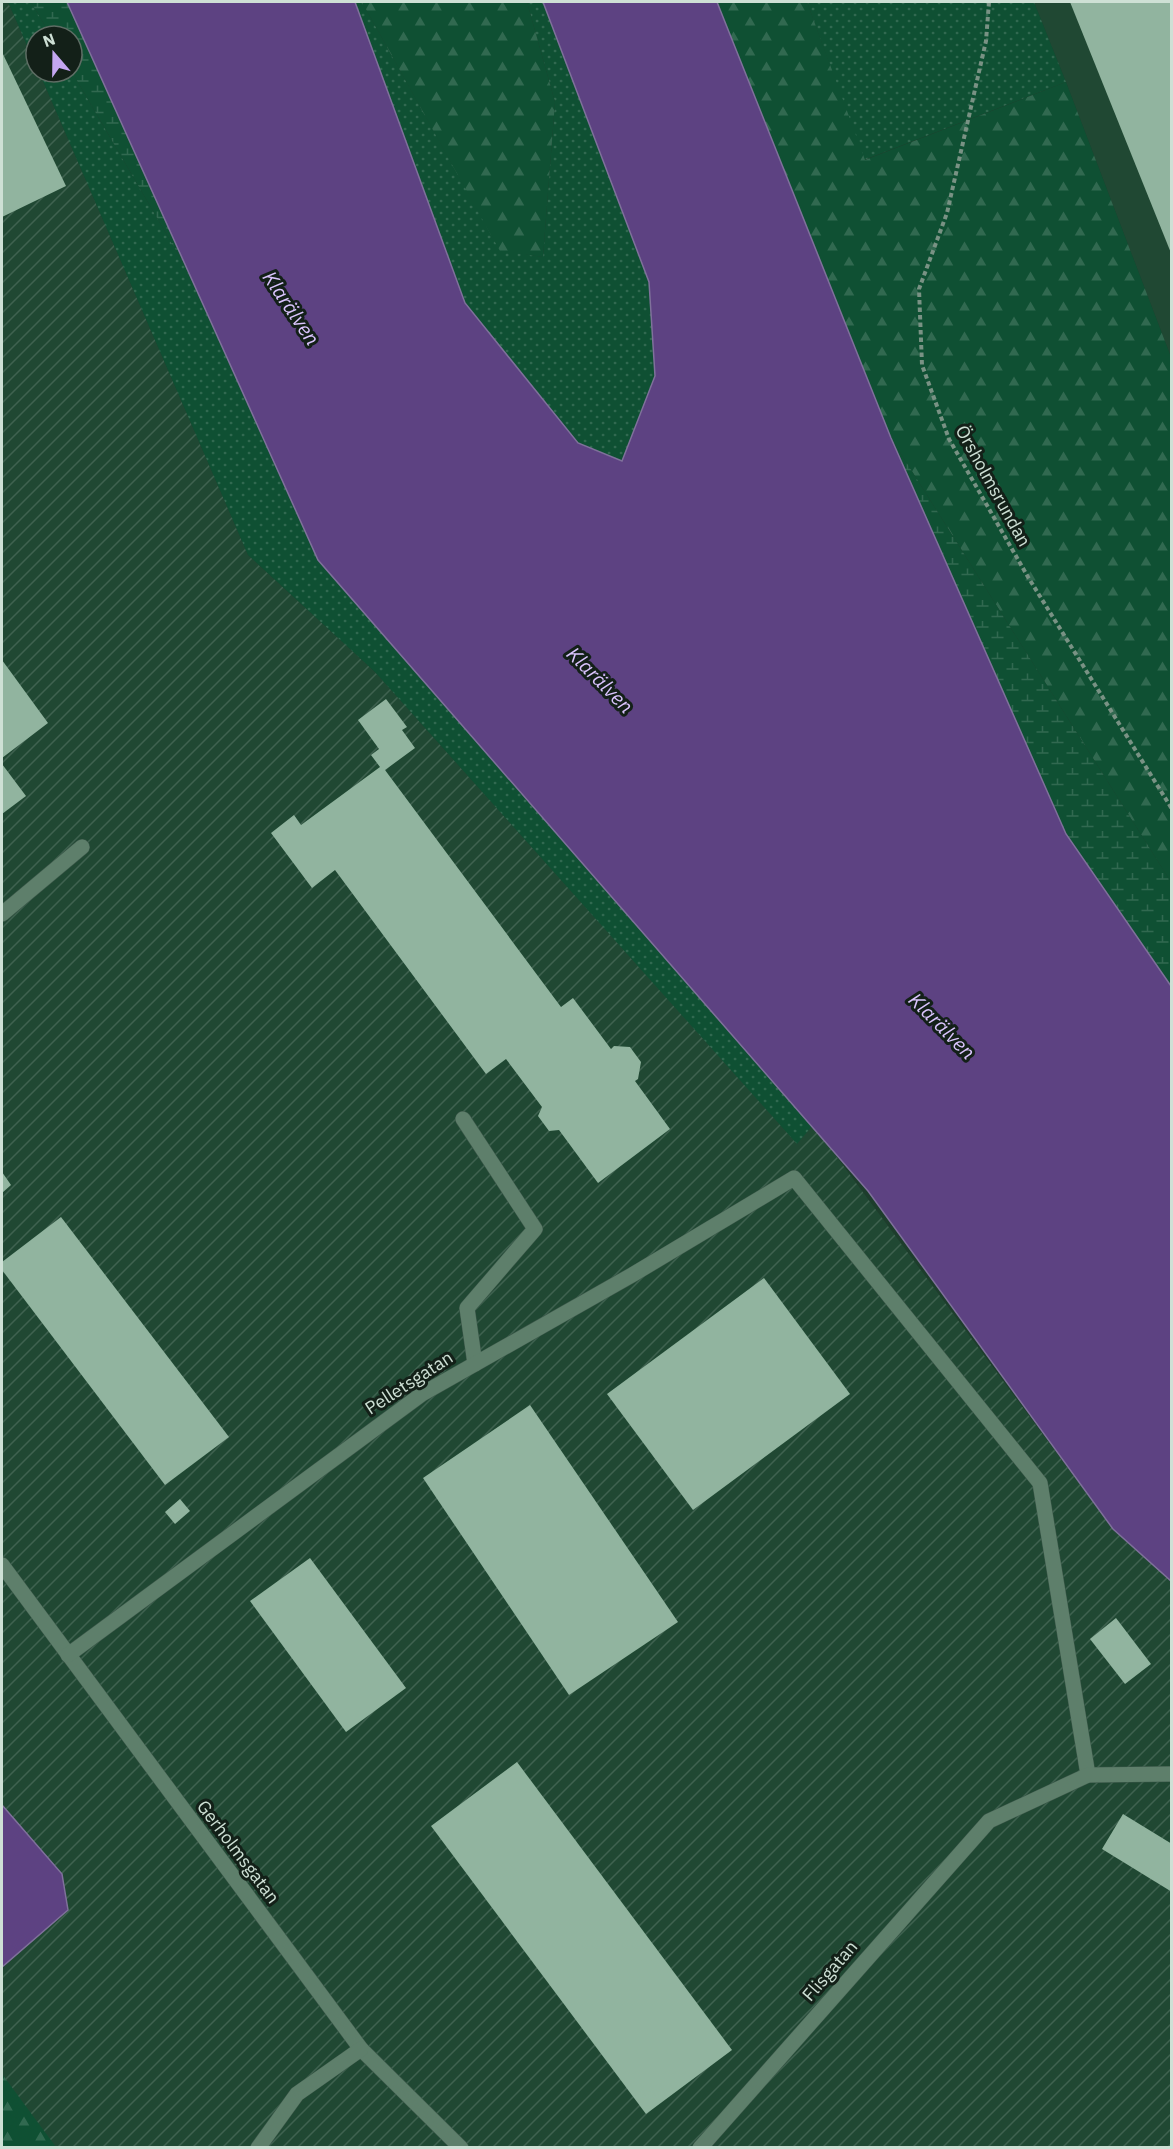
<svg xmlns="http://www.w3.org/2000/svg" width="1173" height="2149" font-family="'IBM Plex Sans',sans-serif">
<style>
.built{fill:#204833}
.industrial{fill:url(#industrial-furrows)}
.grass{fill:url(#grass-dots)}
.forest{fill:url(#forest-firs)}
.wetland{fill:url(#wetland-marsh)}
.water{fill:#5d4282;stroke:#7f719b;stroke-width:1.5}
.building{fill:#91b49f}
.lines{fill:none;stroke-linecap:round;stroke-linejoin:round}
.service-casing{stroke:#3c584a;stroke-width:16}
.path{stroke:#799284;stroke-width:4;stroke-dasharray:4.5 3;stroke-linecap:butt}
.service{stroke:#5e7f6b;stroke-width:15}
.labels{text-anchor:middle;stroke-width:6;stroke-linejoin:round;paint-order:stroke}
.street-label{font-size:18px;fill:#cee0d5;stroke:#132018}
.water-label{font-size:20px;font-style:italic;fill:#dac4fd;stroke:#132018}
</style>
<defs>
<pattern id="industrial-furrows" width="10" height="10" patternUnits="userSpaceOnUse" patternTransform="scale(1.5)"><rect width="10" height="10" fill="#204833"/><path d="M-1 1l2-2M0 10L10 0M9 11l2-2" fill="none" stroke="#3f6250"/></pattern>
<pattern id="grass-dots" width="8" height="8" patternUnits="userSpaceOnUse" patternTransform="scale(1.5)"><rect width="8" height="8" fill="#0f5033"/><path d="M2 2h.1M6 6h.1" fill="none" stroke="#316950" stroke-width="1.8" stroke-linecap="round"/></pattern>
<pattern id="forest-firs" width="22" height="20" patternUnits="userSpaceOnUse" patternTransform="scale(1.5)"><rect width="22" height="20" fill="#0f5033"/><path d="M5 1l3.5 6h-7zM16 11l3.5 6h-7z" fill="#316950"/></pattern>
<pattern id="wetland-marsh" width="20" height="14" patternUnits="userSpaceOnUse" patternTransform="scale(1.5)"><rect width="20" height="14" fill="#0f5033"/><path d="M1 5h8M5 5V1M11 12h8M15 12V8" fill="none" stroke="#316950"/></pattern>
</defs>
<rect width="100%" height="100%" fill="#1d3d2c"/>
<path class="built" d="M1034 2H1171V357L1066 82Z"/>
<path class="industrial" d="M2 2H8L36 66V72H39L248 555 375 672 797 1143 813 1125 1113 1529 1171 1581 1172 2147 2 2148Z"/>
<g class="grass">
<path d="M8 2H31L51 36H36V66Z"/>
<path d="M355 2H362L500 250 543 257 555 102 527 2H543L649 282 655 376 622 461 578 443 465 303Z"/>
<path d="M807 2H1034L1066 82 864 160Z"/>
<path d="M39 72H72L188 271 318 560 813 1125 797 1144 375 672 248 555Z"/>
</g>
<g class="forest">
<path d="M362 2H527L555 102 543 257 500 251Z"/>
<path d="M717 2H807L865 160 1066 82 1171 357V882L891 438Z"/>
<path d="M2 2074 56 2147H2Z"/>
</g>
<g class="wetland">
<path d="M31 2H67L188 271 72 72V36H51Z"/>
<path d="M891 438 1171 882V986L1066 834Z"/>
</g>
<g class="water">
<path d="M67 2H355L465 303 578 443 622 461 655 376 649 282 543 2H717L891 438 1066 834 1171 986V1581L1113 1529 868 1191 318 560Z"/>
<path d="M2 1805 62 1874 68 1910 2 1967Z"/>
</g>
<g class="building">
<path d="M1070 2H1172V253H1171Z"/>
<path d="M2 52 66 186 2 217Z"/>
<path d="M2 660 48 723 2 758Z"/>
<path d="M386 699 407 727 402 730 415 748 385 770 561 1007 573 998 611 1049 614 1046 630 1047 641 1062 638 1079 635 1081 670 1129 598 1183 559 1130 549 1131 538 1116 542 1107 506 1059 486 1074 335 870 312 888 271 833 294 815 301 825 380 767 371 755 379 749 358 720Z"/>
<path d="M2 764 26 796 2 814Z"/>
<path d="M2 1172 11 1185 2 1193Z"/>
<path d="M61 1217 229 1437 165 1485 2 1270V1262Z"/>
<path d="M764 1278 850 1394 693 1510 607 1394Z"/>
<path d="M530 1405 678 1622 569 1695 423 1478Z"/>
<path d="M180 1499 190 1511 175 1524 165 1512Z"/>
<path d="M310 1558 406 1688 346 1732 250 1601Z"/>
<path d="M1116 1618 1151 1664 1125 1684 1090 1639Z"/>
<path d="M517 1762 732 2050 646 2114 431 1826Z"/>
<path d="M1123 1814 1172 1844V1892L1102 1849Z"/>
</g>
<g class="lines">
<defs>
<g id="service">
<path d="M2 914 82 847"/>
<path d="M463 1119 535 1229 467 1308 475 1364"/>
<path d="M2 1565 361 2049 461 2148"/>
<path d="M68 1655 422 1394 632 1275 794 1178 1040 1483 1088 1775"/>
<path d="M258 2148 297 2094 361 2049"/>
<path d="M700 2148 989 1821 1088 1775 1172 1774"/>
</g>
</defs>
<use href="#service" class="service-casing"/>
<path class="path" d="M989 2 986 41 947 213 919 289 922 365 949 439 1028 577 1172 809"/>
<use href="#service" class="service"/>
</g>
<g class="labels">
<g class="street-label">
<text transform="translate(993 486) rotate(61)" y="6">Örsholmsrundan</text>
<text transform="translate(409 1383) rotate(-33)" y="6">Pelletsgatan</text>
<text transform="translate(238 1852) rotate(53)" y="6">Gerholmsgatan</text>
<text transform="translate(830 1971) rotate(-49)" y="6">Flisgatan</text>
</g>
<g class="water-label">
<text transform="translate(291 308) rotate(56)" y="7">Klarälven</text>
<text transform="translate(600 680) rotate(45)" y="7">Klarälven</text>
<text transform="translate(942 1026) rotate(45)" y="7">Klarälven</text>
</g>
</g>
<rect width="1173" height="2149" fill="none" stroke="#cee0d5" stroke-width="6"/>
<g transform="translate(54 54) rotate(340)"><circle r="28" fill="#132018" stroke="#5e6d64" stroke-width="1.5"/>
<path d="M0-4.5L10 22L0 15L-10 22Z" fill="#c4a7f1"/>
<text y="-9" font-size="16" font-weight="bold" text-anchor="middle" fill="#cee0d5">N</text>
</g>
</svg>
